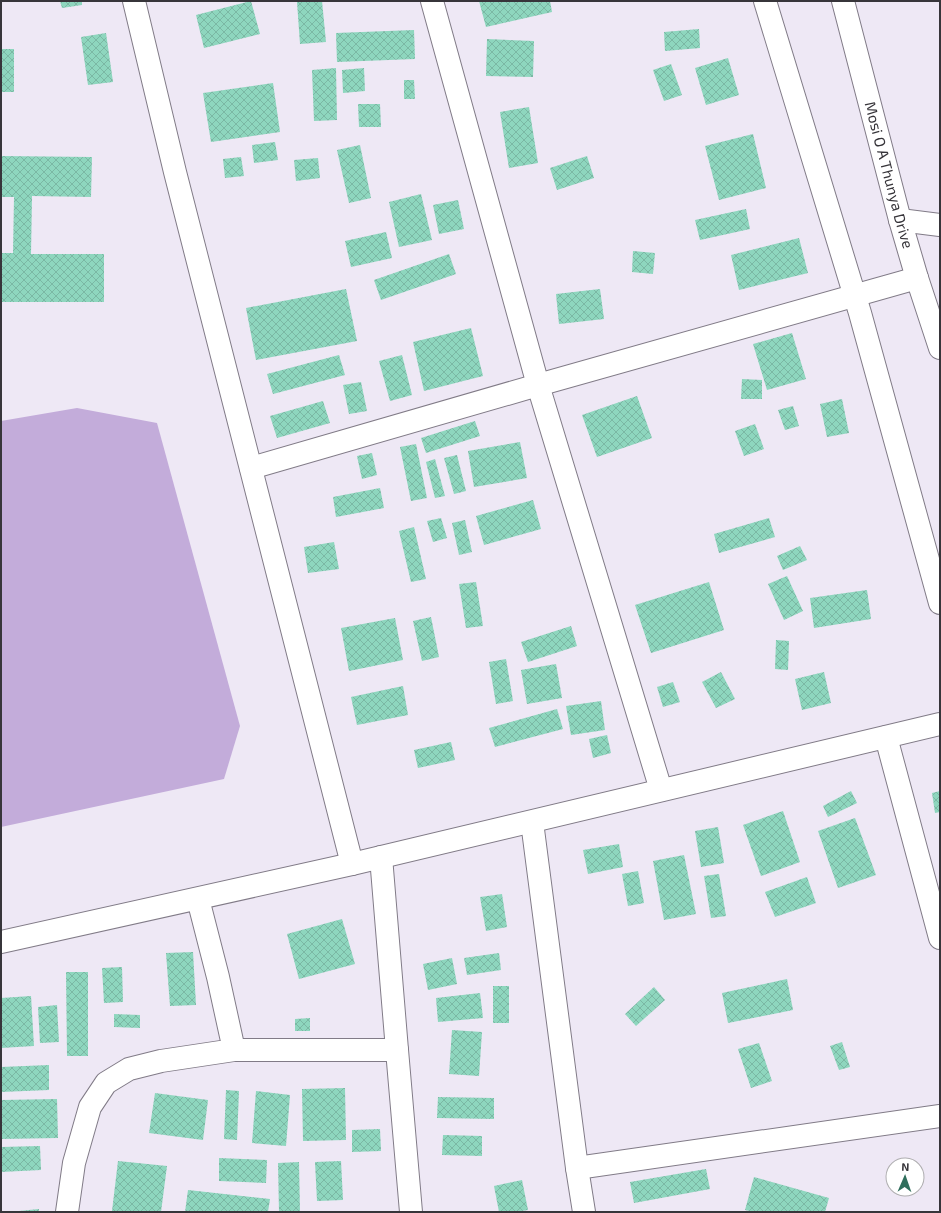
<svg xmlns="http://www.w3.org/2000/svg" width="941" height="1213" font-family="'Exo 2',sans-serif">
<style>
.pitch{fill:#c3acda}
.building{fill:url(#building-cross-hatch)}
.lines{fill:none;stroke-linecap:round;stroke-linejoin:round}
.minor-casing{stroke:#817b87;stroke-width:24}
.minor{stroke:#fff;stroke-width:22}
.labels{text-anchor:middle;stroke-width:4;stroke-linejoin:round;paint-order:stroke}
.street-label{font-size:15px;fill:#37353a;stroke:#fff}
</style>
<defs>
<pattern id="building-cross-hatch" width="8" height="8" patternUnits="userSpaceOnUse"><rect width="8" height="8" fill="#8ed6be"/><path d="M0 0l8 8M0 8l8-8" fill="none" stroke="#7bb8a4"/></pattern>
</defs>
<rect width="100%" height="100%" fill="#eee8f5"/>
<path class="pitch" d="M77 408 157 423 240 726 224 779 1 827V421Z"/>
<g class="building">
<path d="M60 1H82V5L62 8Z"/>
<path d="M251 1 260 34 204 48 196 15Z"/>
<path d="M310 1H322L326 42 300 44 297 2Z"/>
<path d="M479 1H550L552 12 486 27Z"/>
<path d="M699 29 700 48 665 51 664 32Z"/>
<path d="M414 30 415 59 337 62 336 33Z"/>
<path d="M106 33 113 82 88 85 81 37Z"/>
<path d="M487 39 534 41 533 77 486 76Z"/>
<rect x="1" y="49" width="13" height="43"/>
<path d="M728 58 739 95 706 105 695 68Z"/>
<path d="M671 64 682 95 664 101 653 70Z"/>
<path d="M336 68 337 120 314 121 312 70Z"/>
<path d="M364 68 365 91 343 93 342 70Z"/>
<path d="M404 80H414L415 99H404Z"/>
<path d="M273 83 280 132 211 142 203 93Z"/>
<path d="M358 104H380L381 127H359Z"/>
<path d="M529 107 538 163 509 168 500 112Z"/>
<path d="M753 134 766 188 719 200 705 146Z"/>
<path d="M275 142 278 160 254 163 252 145Z"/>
<path d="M360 145 371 198 349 203 337 150Z"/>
<path d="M1 156 92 157 91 197 32 196 31 254H104V302H1V253H13L14 197H1Z"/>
<path d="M587 156 594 178 557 190 550 168Z"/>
<path d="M241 157 244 176 225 178 223 159Z"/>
<path d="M318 158 320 178 296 181 294 160Z"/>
<path d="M421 194 432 240 399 247 389 202Z"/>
<path d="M458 200 464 229 439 234 433 205Z"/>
<path d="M746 209 750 229 700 240 695 220Z"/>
<path d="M386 232 392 258 351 267 345 241Z"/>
<path d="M799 238 808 273 739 290 731 255Z"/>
<path d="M633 251 655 253 653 274 632 272Z"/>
<path d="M449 254 456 274 381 300 374 280Z"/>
<path d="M346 289 357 341 256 360 246 308Z"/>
<path d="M600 289 604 319 559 324 556 294Z"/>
<path d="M471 328 483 376 424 391 413 342Z"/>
<path d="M792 333 806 379 767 390 753 344Z"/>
<path d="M339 355 345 375 273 394 267 374Z"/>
<path d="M402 355 412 395 390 401 379 361Z"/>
<path d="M742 379 762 380V399H741Z"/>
<path d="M361 382 367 411 349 414 343 385Z"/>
<path d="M637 396 652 438 597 457 582 415Z"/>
<path d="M842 399 849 433 827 437 820 404Z"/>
<path d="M323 401 330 423 277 438 270 416Z"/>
<path d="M793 406 799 426 785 430 778 410Z"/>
<path d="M475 421 480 436 426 453 421 438Z"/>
<path d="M755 424 764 449 744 456 735 431Z"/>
<path d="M520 442 527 478 474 487 468 451Z"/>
<path d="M416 444 427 498 411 501 400 447Z"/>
<path d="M372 453 377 475 362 479 357 456Z"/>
<path d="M457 455 466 491 454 494 444 458Z"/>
<path d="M435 459 445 496 435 498 426 462Z"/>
<path d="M380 488 384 508 336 517 333 497Z"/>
<path d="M533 500 541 529 484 545 476 516Z"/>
<path d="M441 518 447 538 433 542 427 521Z"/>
<path d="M769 518 775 537 719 553 714 534Z"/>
<path d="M465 520 472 552 459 555 452 523Z"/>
<path d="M414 527 426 579 411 582 399 531Z"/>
<path d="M334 542 339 569 308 573 304 547Z"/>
<path d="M800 546 807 560 783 570 777 556Z"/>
<path d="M787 576 803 611 784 620 768 584Z"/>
<path d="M476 582 483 626 466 628 459 584Z"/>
<path d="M709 582 724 630 651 653 635 605Z"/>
<path d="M867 590 871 619 814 628 810 598Z"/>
<path d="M431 617 439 657 422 661 413 621Z"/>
<path d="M395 618 403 660 349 671 341 628Z"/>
<path d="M571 626 577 646 528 662 521 642Z"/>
<path d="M776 640 789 641 788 670 775 669Z"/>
<path d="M506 659 513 701 496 704 489 662Z"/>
<path d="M556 664 562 698 527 704 521 670Z"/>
<path d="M721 672 735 699 716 708 702 682Z"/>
<path d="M824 672 831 703 802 710 795 679Z"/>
<path d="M673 682 680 702 663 707 657 687Z"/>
<path d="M403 686 408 715 357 725 351 697Z"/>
<path d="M601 701 605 730 571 735 566 706Z"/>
<path d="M557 709 563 729 495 747 489 728Z"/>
<path d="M607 735 611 753 593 758 589 739Z"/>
<path d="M451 742 455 760 418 768 414 750Z"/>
<path d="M851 791 857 803 828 817 823 806Z"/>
<path d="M940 791V812L935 813 932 793Z"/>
<path d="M783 811 800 862 761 876 743 825Z"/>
<path d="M855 818 876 875 838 888 818 831Z"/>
<path d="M718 827 724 863 701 867 695 831Z"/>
<path d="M619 844 623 867 588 874 583 850Z"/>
<path d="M684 855 696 914 664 920 653 861Z"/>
<path d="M638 871 644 903 628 906 622 874Z"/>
<path d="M719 874 726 916 711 918 704 876Z"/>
<path d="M807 877 816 903 775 917 765 892Z"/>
<path d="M502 894 507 927 486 931 480 897Z"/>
<path d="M342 919 355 964 299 979 287 934Z"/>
<path d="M193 952 196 1005 170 1006 166 953Z"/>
<path d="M499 953 501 970 467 975 464 958Z"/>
<path d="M452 958 457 984 428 990 423 964Z"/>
<path d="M122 967 123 1002 104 1003 102 968Z"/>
<path d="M66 972H88V1056H67Z"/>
<path d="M787 979 793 1010 728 1023 722 993Z"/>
<rect x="493" y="986" width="16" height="37"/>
<path d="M654 987 665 1000 636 1026 625 1014Z"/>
<path d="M480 993 483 1018 438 1022 436 998Z"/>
<path d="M31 996 34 1046 1 1048V998Z"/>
<path d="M57 1005 59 1042 40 1043 38 1007Z"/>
<path d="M114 1014 140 1015V1028L114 1027Z"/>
<path d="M310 1018V1031H295V1019Z"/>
<path d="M452 1030 482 1032 479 1076 449 1074Z"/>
<path d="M842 1042 850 1067 839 1070 830 1046Z"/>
<path d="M759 1043 772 1081 751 1088 738 1049Z"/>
<path d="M49 1065V1090L1 1092V1067Z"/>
<path d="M345 1088 346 1140 303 1141 302 1089Z"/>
<path d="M226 1090 239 1091 237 1140 224 1139Z"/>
<path d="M256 1091 290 1095 286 1146 252 1143Z"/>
<path d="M155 1093 208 1100 203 1140 149 1133Z"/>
<path d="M438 1097 494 1098V1119L437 1118Z"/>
<path d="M57 1099 58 1138 1 1139V1100Z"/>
<path d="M380 1129 381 1151 352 1152V1130Z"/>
<path d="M443 1135 482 1136V1156L442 1155Z"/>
<path d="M40 1146 41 1170 1 1172V1147Z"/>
<path d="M219 1158 267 1160 266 1183 219 1181Z"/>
<path d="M118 1161 167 1166 161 1212 112 1211Z"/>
<path d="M341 1161 343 1200 317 1201 315 1162Z"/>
<path d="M299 1162 300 1212H279L278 1163Z"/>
<path d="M706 1169 710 1189 634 1203 630 1182Z"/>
<path d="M754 1177 829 1198 825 1212H753L745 1210Z"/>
<path d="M522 1180 528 1210 516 1212H499L494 1186Z"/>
<path d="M188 1190 270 1199 268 1212H185Z"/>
<path d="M39 1209V1212H19V1211Z"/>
</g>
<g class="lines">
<defs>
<g id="minor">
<path d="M134 1 175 172 352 864"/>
<path d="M432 1 538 385 661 790"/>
<path d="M765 1 860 313 940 603"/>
<path id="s1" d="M843 1 900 220 917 278 940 348"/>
<path d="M900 220 940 225"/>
<path d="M251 468 538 385 917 278"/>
<path d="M886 737 940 938"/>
<path d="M532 822 577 1168 584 1212"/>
<path d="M381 857 397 1050 411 1212"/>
<path d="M1 942 352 864 940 724"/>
<path d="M234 1050H397"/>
<path d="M577 1168 940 1116"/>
<path d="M67 1212 74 1163 90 1107 106 1083 129 1069 161 1061 234 1050 218 977 198 899"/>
</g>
</defs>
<use href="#minor" class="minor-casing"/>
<use href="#minor" class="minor"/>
</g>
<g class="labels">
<g class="street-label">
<text dy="5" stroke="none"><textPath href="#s1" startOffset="180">Mosi O A Thunya Drive</textPath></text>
</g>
</g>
<rect width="941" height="1213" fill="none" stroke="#37353a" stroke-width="4"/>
<g transform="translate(905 1177) rotate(2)"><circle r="19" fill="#ffffff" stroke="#afaeb0"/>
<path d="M0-3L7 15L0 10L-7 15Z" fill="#2f6e5c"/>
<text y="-6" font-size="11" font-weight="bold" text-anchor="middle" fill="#37353a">N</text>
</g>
</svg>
